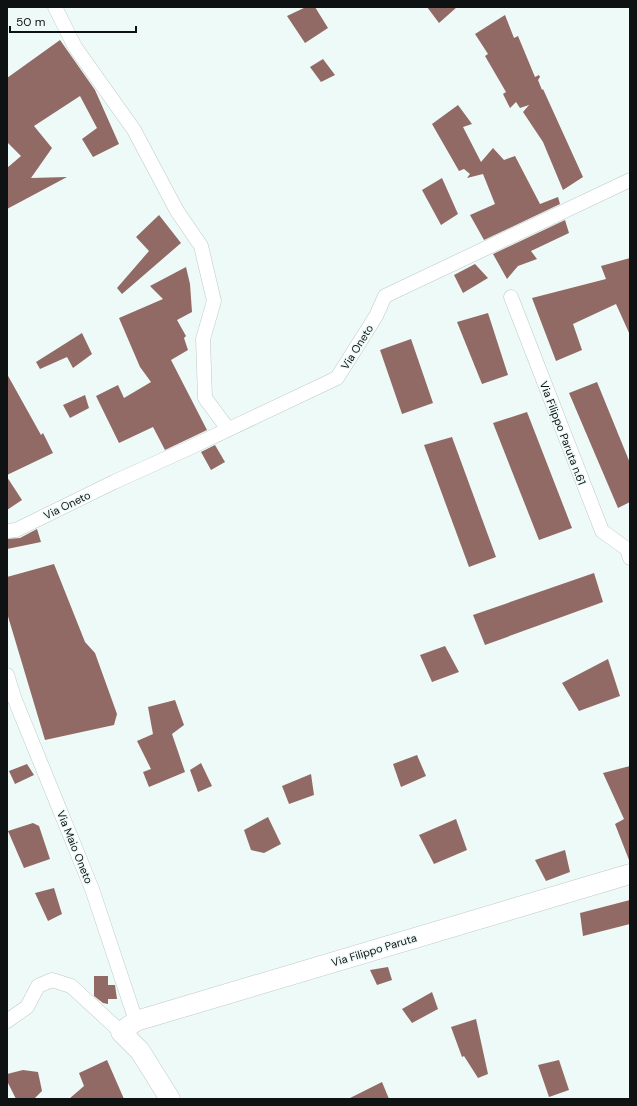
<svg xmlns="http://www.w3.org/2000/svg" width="637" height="1106" font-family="'DM Sans',sans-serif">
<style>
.building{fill:#916a65}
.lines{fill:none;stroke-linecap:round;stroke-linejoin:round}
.street-casing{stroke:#bdc9c7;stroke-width:15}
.secondary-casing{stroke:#bdc9c7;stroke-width:21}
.street{stroke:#fff;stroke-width:14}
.secondary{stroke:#fff;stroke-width:20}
.labels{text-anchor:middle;stroke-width:3;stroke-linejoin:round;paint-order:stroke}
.street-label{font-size:11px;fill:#0f1212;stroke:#eefaf8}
</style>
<rect width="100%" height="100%" fill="#eefaf8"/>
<g class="building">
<path d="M306 7H315L328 28 305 43 287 16Z"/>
<path d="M427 7H457L439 23Z"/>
<path d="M505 15 514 38 518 36 535 77 539 75 540 77 538 80 542 90 543 89 583 177 563 190 543 142 523 112 529 105 520 108 516 102 510 108 503 94 506 92 485 56 488 54 475 34Z"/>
<path d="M60 40 95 90 119 144 93 157 82 139 97 128 80 96 34 126 52 148 31 178 67 177 7 209V168L21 156 7 142V78Z"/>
<path d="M323 59 335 75 321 82 310 67Z"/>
<path d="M458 105 472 124 463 127 481 162 493 148 504 160 515 156 540 204 558 197 560 204 484 240 470 215 495 204 483 174 467 178 470 174 464 169 459 171 432 124Z"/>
<path d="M442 178 458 214 441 225 422 190Z"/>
<path d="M159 215 181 243 122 294 117 288 149 251 136 237Z"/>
<path d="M565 220 569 233 531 251 537 259 518 266 507 279 493 254Z"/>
<path d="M630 258V335L616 304 573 324 582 350 556 361 532 298 606 279 601 266Z"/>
<path d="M475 264 488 278 463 293 454 275Z"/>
<path d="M186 267 190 284 192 312 177 320 186 336 184 338 188 350 171 360 207 430 165 450 153 427 119 443 96 396 118 385 124 398 151 382 140 367 119 318 163 299 150 286Z"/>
<path d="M488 313 508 375 482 384 457 322Z"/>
<path d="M82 333 92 354 73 368 67 357 40 369 36 362Z"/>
<path d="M411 339 433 403 402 414 380 350Z"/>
<path d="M7 374 41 435 43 433 53 453 7 475Z"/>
<path d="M597 382 630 463V502L618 508 569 393Z"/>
<path d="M85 395 89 408 70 418 63 405Z"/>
<path d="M527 412 572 528 539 540 493 423Z"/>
<path d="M452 437 496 557 469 567 424 445Z"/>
<path d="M215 445 225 462 211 470 201 452Z"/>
<path d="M7 477 22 500 7 510Z"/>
<path d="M37 529 41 542 7 549V539L20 538Z"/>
<path d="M54 564 85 642 95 653 117 714 114 725 45 740 7 613V577Z"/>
<path d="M594 573 603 602 485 645 473 615Z"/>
<path d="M445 646 459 672 432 682 420 655Z"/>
<path d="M608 659 620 696 579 711 562 683Z"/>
<path d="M175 700 184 725 172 734 185 772 149 787 143 772 151 769 137 741 153 734 148 707Z"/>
<path d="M417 755 426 776 401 787 393 764Z"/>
<path d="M201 763 212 786 198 792 190 770Z"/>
<path d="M27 764 34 775 15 784 9 771Z"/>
<path d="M630 766V860H629L615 824 624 819 603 773Z"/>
<path d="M311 774 314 795 289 804 282 786Z"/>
<path d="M268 817 281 844 264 853 251 850 244 830Z"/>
<path d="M456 819 467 850 434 864 419 835Z"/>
<path d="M33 823 39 826 50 859 24 868 8 831Z"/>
<path d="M565 850 570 872 546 881 535 860Z"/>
<path d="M54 888 62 914 48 921 35 893Z"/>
<path d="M630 900V924L583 936 580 913Z"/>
<path d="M388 967 392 980 377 985 370 970Z"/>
<path d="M94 976H108V985H115L117 999H108V1004L103 1003 94 996Z"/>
<path d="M432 992 438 1009 412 1023 402 1009Z"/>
<path d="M476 1019 488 1074 478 1078 464 1056 462 1057 451 1027Z"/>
<path d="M107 1060 124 1099H69L84 1086 79 1073Z"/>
<path d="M559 1060 569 1090 549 1097 538 1065Z"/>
<path d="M23 1070 38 1072 42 1091 34 1099H16L7 1081V1074Z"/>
<path d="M382 1082 389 1099H348Z"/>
</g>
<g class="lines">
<defs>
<g id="street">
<path d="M55 7 75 47 134 130 177 211 201 246 214 301 203 339 205 398 228 429"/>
<path d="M511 297 602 531 627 549 630 558"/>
<path d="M7 531 16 530 114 482 187 449 337 378 376 316 385 296 630 180"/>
<path d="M7 675 15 700 92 889 136 1021"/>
<path d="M7 1021 27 1007 38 986 52 980 71 986 121 1032"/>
</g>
<path id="secondary" d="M170 1099 140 1051 121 1032 136 1021 630 874"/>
</defs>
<use href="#street" class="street-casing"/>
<use href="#secondary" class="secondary-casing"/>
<use href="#street" class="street"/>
<use href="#secondary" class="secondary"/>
</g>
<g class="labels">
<g class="street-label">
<text transform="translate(357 347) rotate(-58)" y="4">Via Oneto</text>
<text transform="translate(563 433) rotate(69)" y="4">Via Filippo Paruta n.61</text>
<text transform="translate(67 505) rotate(-26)" y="4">Via Oneto</text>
<text transform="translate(75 847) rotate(68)" y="4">Via Maio Oneto</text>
<text transform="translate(374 950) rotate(-17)" y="4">Via Filippo Paruta</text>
</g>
</g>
<rect width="637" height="1106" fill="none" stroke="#0f1212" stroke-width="16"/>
<path d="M10 26v6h126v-6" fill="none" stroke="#0f1212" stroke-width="2"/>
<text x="16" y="26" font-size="12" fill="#0f1212" stroke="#eefaf8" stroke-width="3" paint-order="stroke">50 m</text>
</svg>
